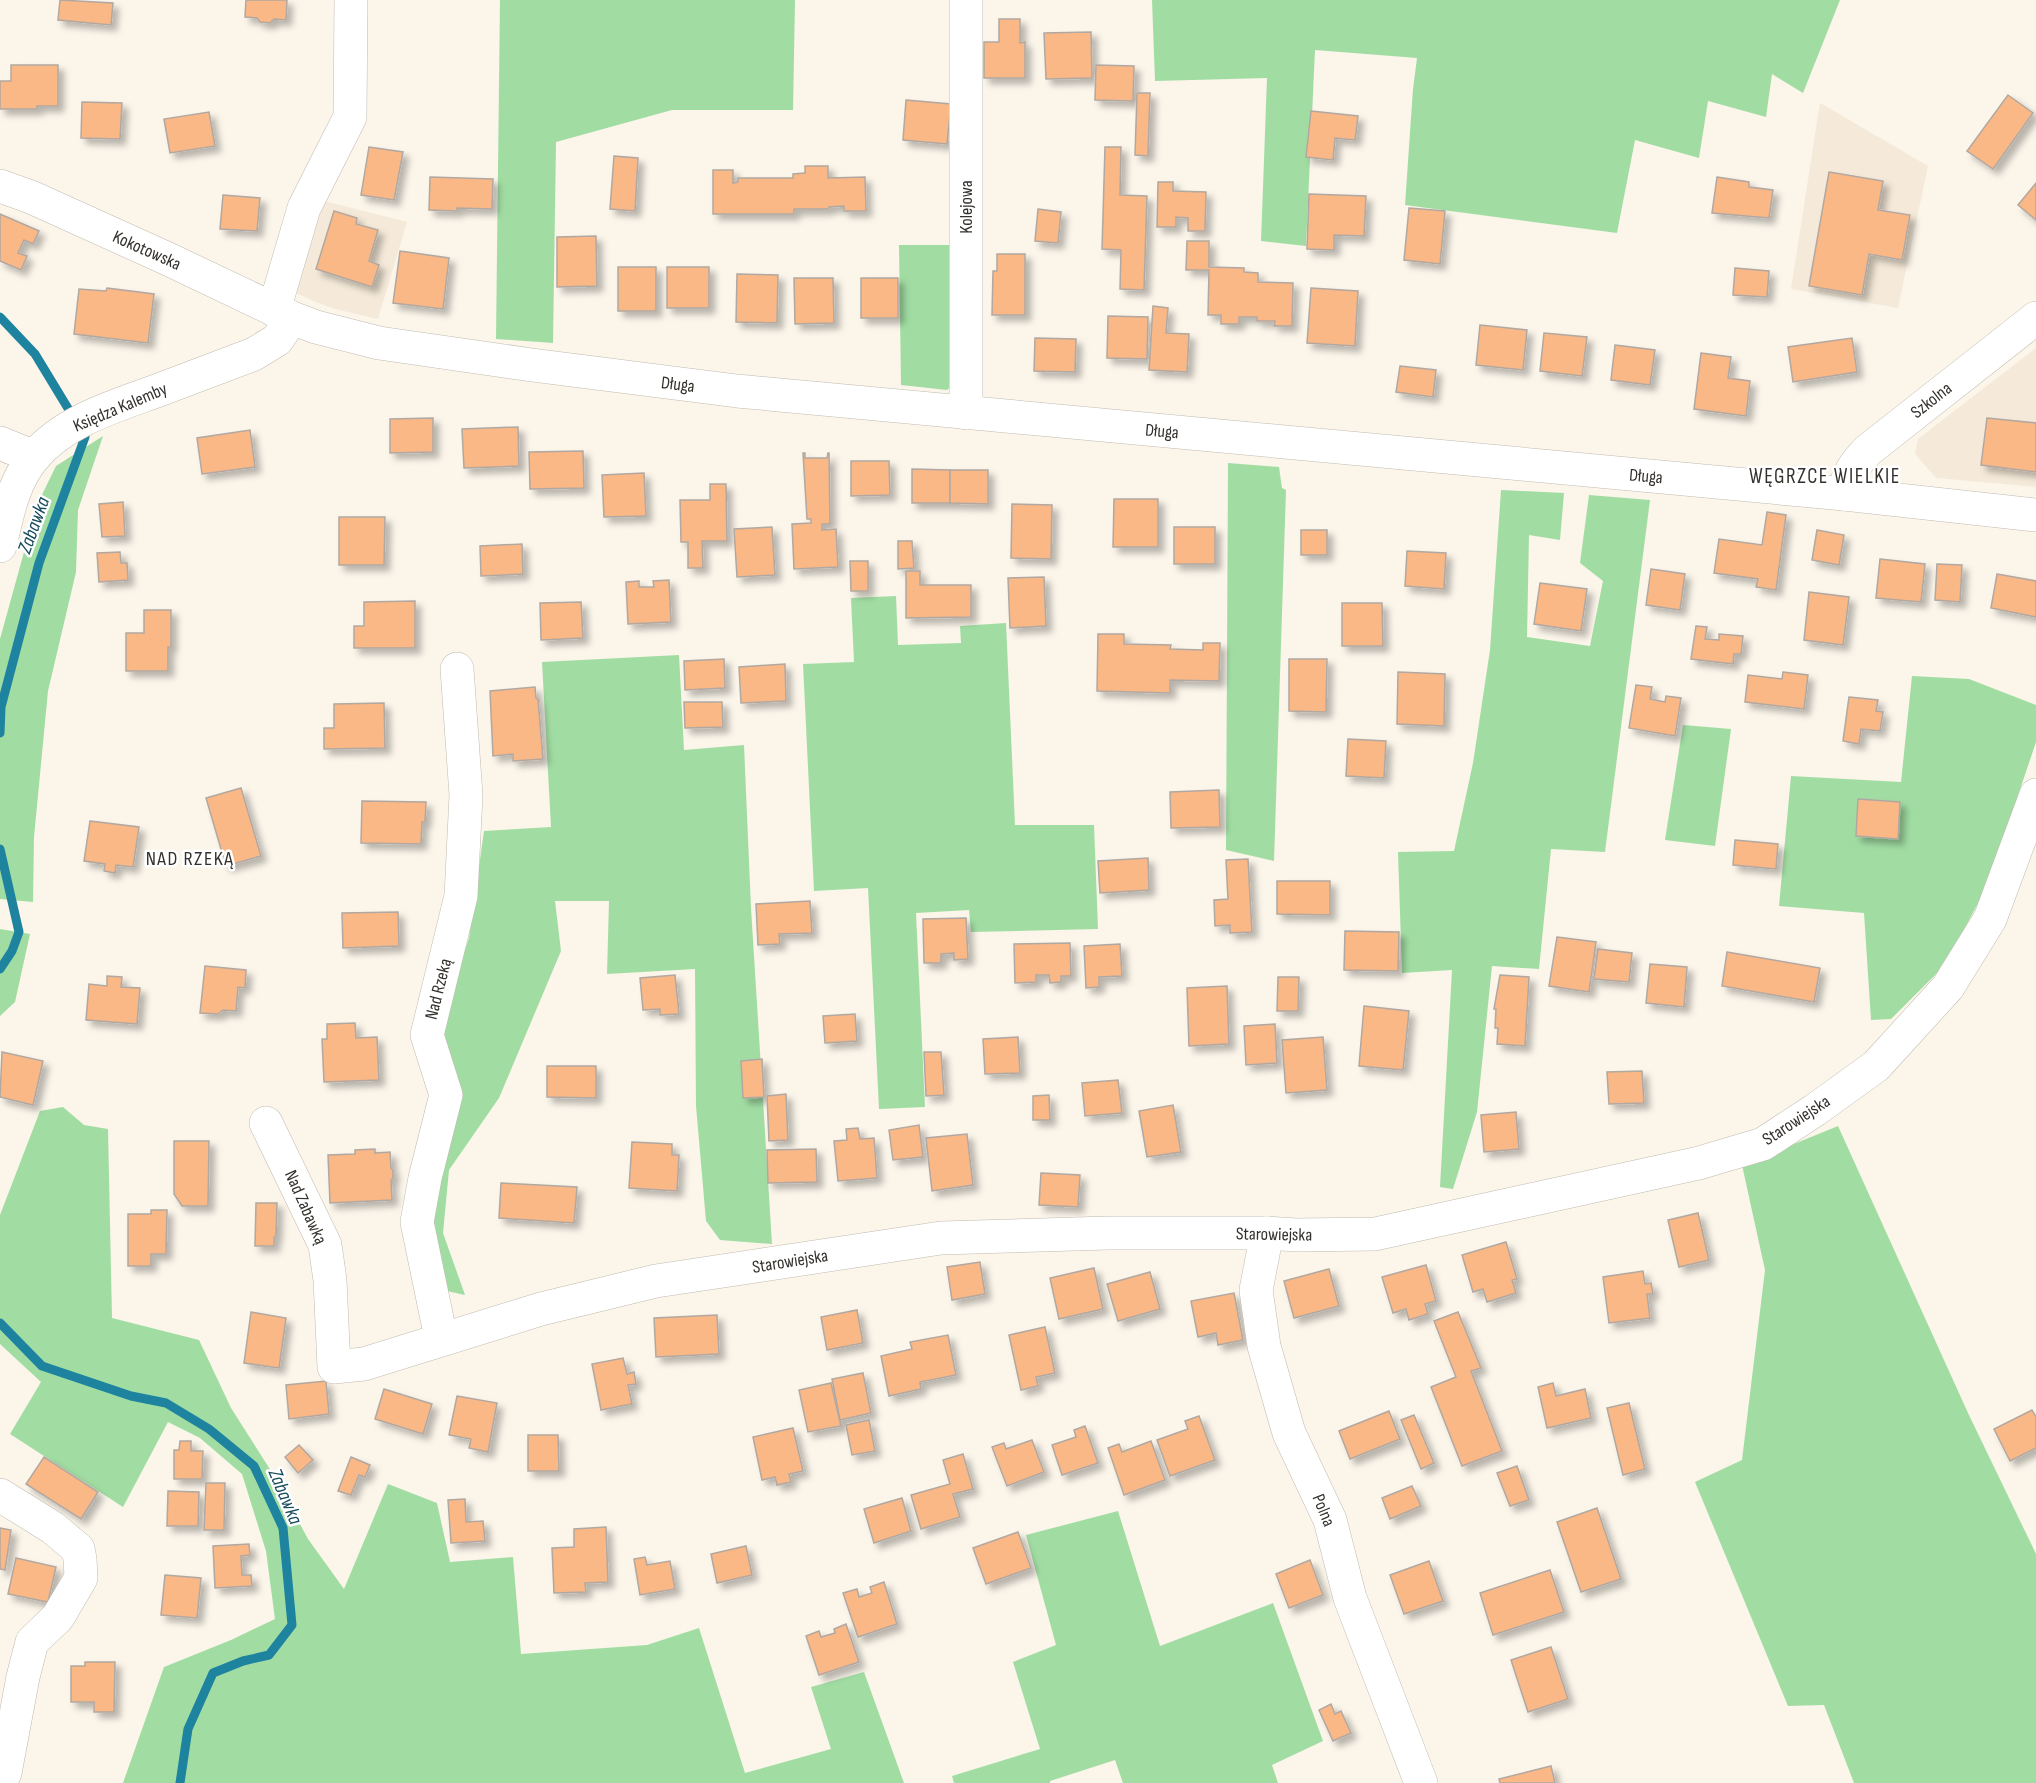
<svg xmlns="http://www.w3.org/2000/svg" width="2036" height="1783" font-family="'Sofia Sans Condensed',sans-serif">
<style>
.built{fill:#f5ead9}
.green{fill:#a1dda3}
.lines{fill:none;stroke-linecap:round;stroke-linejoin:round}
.stream{stroke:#1e839f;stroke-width:9}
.building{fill:#f9b886;stroke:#b2a8a1;stroke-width:1.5;filter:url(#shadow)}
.minor-casing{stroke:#c1bbb1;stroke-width:34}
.minor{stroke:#fff;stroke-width:33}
.labels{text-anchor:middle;stroke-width:5;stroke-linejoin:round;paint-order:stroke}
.street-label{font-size:18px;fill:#34312d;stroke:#fff}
.water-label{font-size:20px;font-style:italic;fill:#164b5d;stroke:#fff}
.neighbourhood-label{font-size:20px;letter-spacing:1.5px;fill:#34312d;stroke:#fff}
.quarter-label{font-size:21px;letter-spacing:1.5px;fill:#34312d;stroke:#fff}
</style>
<defs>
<filter id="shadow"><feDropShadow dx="5.5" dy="5.5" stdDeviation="3" flood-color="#0004"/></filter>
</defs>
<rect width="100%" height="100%" fill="#fbf5ea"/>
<g class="built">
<path d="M1820 103 1928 166 1898 308 1791 289Z"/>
<path d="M320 200 407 222 378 319 335 309 315 302 292 291Z"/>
<path d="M2036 348V487L1936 478 1915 454 1918 439Z"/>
</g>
<g class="green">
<path d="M500 0H795L793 110H672L556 142 553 343 496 339Z"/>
<path d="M1152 0H1840L1803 93 1772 74 1766 117 1708 101 1699 158 1635 140 1617 233 1405 205 1413 89 1417 58 1315 50 1306 246 1261 241 1267 78 1155 81Z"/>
<path d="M899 245H953L955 384 947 390 901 385Z"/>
<path d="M103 436 78 510 76 572 48 691 34 837 33 902 0 899V639L37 505 56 466Z"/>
<path d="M1228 463 1279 467 1282 488 1286 490 1274 861 1226 850Z"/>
<path d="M1501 490 1564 493 1560 540 1529 535 1527 637 1590 646 1603 581 1580 563 1589 495 1650 500 1605 852 1551 849 1539 969 1492 966 1477 1112 1453 1189 1440 1187 1452 970 1402 973 1398 852 1454 851 1473 763 1490 650Z"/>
<path d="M896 596 898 645 961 643 960 626 1006 623 1015 825H1094L1098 929 971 932 969 910 916 913 925 1107 879 1109 868 888 814 891 803 664 854 662 851 598Z"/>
<path d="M679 655 684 750 744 745 751 908 772 1244 720 1240 706 1221 696 1106 695 969 607 974 609 901H555L561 951 499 1098 449 1170 443 1233 465 1295 442 1290 429 1199 439 1029 469 938 484 831 551 827 542 662Z"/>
<path d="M1912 676 1969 679 2036 705V742L1988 884 1946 964 1891 1019 1871 1020 1864 913 1779 906 1791 776 1901 782Z"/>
<path d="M1683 725 1731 729 1715 846 1665 840Z"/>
<path d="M0 929 30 934 15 1002 0 1016Z"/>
<path d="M63 1107 84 1125 108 1129 112 1318 199 1340 231 1408 273 1474 308 1539 344 1589 388 1484 437 1503 450 1562 513 1557 521 1654 647 1645 699 1628 745 1773 831 1749 811 1687 864 1672 904 1783H123L164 1667 231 1640 275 1619 266 1551 242 1474 200 1438 168 1422 123 1507 10 1434 41 1382 0 1344V1215L40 1111Z"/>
<path d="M1838 1126 1968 1413 2036 1554V1783H1854L1824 1705 1788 1706 1695 1482 1742 1460 1765 1270 1742 1165Z"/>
<path d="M1118 1511 1160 1646 1273 1603 1323 1741 1272 1765 1278 1783H1123L1115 1760 1050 1781V1783H954L952 1776 1040 1749 1013 1662 1056 1645 1026 1535Z"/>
</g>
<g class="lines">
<g class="stream">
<path d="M0 317 35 354 69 410"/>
<path d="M0 733 1 707 39 563 85 437"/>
<path d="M0 849 19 932 12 951 0 969"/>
<path d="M0 1323 42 1366 131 1396 166 1403 209 1429 254 1466 283 1528 292 1625 269 1655 243 1661 213 1673 188 1729 180 1783"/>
</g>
</g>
<g class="building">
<path d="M60 0 113 3 111 25 58 20Z"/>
<path d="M246 0H287L286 20 274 19 270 23 260 22 257 18 245 17Z"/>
<path d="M999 19H1020V43L1025 42V78H984V42H999Z"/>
<path d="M1091 32 1092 78 1046 79 1044 33Z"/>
<path d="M11 65H58V106H37V109H0V81H11Z"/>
<path d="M1096 65 1134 66 1133 101 1095 100Z"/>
<path d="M1137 93H1150L1148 156 1135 155Z"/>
<path d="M2008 95 2033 113 1993 169 1967 151Z"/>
<path d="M906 100 951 104 947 144 903 140Z"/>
<path d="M82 102 122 103 120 139 81 138Z"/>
<path d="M1311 111 1358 116 1355 140 1335 138 1333 160 1306 157Z"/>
<path d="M209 112 215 146 170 153 164 119Z"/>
<path d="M369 147 403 152 394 200 361 195Z"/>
<path d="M1105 147H1121L1120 195 1147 196 1144 290 1120 289 1121 250 1102 249Z"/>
<path d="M614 156 638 158 635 211 610 209Z"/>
<path d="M805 166H828V178L865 177 866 211H844V206L829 207 828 209H794V214H713V170H733V183L738 182V178H793V174L805 173Z"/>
<path d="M1829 172 1883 181 1878 210 1910 215 1902 260 1869 254 1862 295 1809 286Z"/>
<path d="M430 177 493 179 492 209 457 208V211L429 210Z"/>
<path d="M1717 177 1749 182V187L1773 190 1769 218 1712 213Z"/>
<path d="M1158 182H1173V191L1206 192 1205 231H1188V218L1176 217V227H1157Z"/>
<path d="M2036 183V220L2018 205Z"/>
<path d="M1309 194 1366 196 1364 236 1334 235V250L1307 249Z"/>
<path d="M223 195 260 198 257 231 220 229Z"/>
<path d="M1409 208 1445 211 1440 264 1404 260Z"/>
<path d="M1038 209 1061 212 1058 243 1035 241Z"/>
<path d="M334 211 357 218 356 224 378 230 369 261 379 265 372 287 316 269Z"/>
<path d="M0 214 39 231 33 244 24 240 18 253 27 256 21 270 0 261Z"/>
<path d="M596 236 597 286 557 287V237Z"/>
<path d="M1187 241H1209V267L1244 268V272L1258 273V282L1293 283 1292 326H1274L1275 321H1257V317H1239V324H1221V315H1208L1209 270H1186Z"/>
<path d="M400 251 449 258 443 309 393 303Z"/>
<path d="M997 254H1025V315H992L993 271H997Z"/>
<rect x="618" y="267" width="38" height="44"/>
<rect x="667" y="267" width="42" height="41"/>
<path d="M1735 268 1769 271 1767 297 1733 295Z"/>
<path d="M737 274 778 275 777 323 736 322Z"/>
<path d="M794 278H833L834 323 795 324Z"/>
<rect x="861" y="278" width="37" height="40"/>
<path d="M107 288 154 294 148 343 74 334 79 289 106 291Z"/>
<path d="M1311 288 1358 291 1355 346 1307 343Z"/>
<path d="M1153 306 1168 308 1166 333 1189 334 1187 372 1149 370Z"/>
<path d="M1108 316 1148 317 1147 359 1107 358Z"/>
<path d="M1480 325 1527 330 1523 370 1476 365Z"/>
<path d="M1544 333 1587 337 1582 376 1540 371Z"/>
<path d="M1035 338 1076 339 1075 372 1034 371Z"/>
<path d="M1852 338 1857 372 1793 382 1788 347Z"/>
<path d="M1615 345 1655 350 1650 385 1611 380Z"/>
<path d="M1701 353 1731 357 1728 378 1750 381 1746 416 1694 409Z"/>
<path d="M1400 366 1436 370 1433 397 1396 392Z"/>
<path d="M433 418V452L390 453V419Z"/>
<path d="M1987 418 2036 423V472L1981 465Z"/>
<path d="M518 427 519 466 464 468 462 429Z"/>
<path d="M250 430 255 467 202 474 197 438Z"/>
<path d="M583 451 584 488 530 489 529 452Z"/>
<path d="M803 453H805V458H827L828 453H829L830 524H822V530L836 529 838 567 794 569 792 524 811 523V519H807Z"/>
<path d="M851 461H889L890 495 851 496Z"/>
<path d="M912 469 950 470V503H912Z"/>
<path d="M950 470H988V504L950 503Z"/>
<path d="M644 473 646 516 604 517 602 475Z"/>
<path d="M710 484H726L727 541H702L703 568H688V542H681L680 500H710Z"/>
<path d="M1114 499H1158V547H1113Z"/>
<path d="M123 502 125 536 102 537 99 504Z"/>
<path d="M1012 504 1052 505 1051 559 1011 558Z"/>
<path d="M1767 512 1786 515 1776 590 1756 587 1758 579 1714 573 1719 539 1762 545Z"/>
<path d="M339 517H385L384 565H339Z"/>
<path d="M772 527 775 575 737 577 734 529Z"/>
<rect x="1174" y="527" width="41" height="37"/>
<rect x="1301" y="530" width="26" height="25"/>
<path d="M1817 530 1844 535 1839 565 1812 560Z"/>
<path d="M898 541H912L914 568 898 569Z"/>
<path d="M522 544 523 574 481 576 480 546Z"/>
<path d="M1407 551 1446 553 1444 589 1405 586Z"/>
<path d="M120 552 121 563H127L128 580 99 582 97 553Z"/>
<path d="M1880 559 1925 564 1921 602 1876 598Z"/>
<path d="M850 561H868V591H851Z"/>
<path d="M1937 564 1962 565 1960 602 1935 600Z"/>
<path d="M1651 569 1685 574 1680 610 1646 605Z"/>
<path d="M906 571H920V585H971V617L906 618Z"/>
<path d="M1997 574 2036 581V617L1991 608Z"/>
<path d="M1044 577 1046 626 1010 628 1008 578Z"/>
<path d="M669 580 671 622 628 624 626 582 639 581V587H654L653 581Z"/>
<path d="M1540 583 1587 589 1581 631 1534 624Z"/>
<path d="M1809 592 1849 597 1843 645 1804 640Z"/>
<path d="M415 601V648H354V626H364V602Z"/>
<path d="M581 602 583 638 541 640 540 603Z"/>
<path d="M1342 603H1382L1383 646H1342Z"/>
<path d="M144 610H171V647H168V671H126V633H144Z"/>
<path d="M1696 626 1707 627 1705 639 1719 640V634L1743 636 1741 654H1734L1733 664 1691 659Z"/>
<path d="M1098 634H1124V644L1171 645 1170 649 1203 650V643H1220L1219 681 1170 680V693L1097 691Z"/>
<path d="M724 659 725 688 685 690 684 661Z"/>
<path d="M1289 659H1327L1326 712 1289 711Z"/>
<path d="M785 664 786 701 741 703 739 667Z"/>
<path d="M1398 672 1445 674 1444 726 1397 724Z"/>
<path d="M1783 672 1808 675 1804 709 1745 702 1748 675 1782 679Z"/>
<path d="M1636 685 1652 687 1650 699 1665 702 1666 696 1681 698 1675 736 1629 728Z"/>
<path d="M535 687 536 698 538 699 543 759 513 761V754L493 756 490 691Z"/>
<path d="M1849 697 1878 700 1876 711 1883 712 1880 731 1861 729 1859 744 1843 741Z"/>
<path d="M684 702H722L723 727 685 728Z"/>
<path d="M384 703 385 748 324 749V728H334V704Z"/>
<path d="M1348 739 1386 741 1384 778 1346 776Z"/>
<path d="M241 788 261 856 226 866 206 798Z"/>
<path d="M1219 790 1220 827 1171 828 1170 792Z"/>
<path d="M1858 799 1900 802 1898 839 1856 836Z"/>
<path d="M362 801 426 802 425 822H422L421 844 361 843Z"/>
<path d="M90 821 139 827 133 867 116 865 115 873 104 871 105 864 84 861Z"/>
<path d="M1735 840 1778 844 1776 869 1733 865Z"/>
<path d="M1148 858 1149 890 1100 893 1098 861Z"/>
<path d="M1248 859 1252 932 1230 933V925L1215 926 1214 900 1228 899 1226 860Z"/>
<path d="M1277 881H1330V915L1277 914Z"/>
<path d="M810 901 812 933 779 934 780 944 758 945 756 904Z"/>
<path d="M398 912 399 946 343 948 342 913Z"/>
<path d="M966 918 968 959 954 960V953L941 954V963H924L923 919Z"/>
<path d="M1345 931 1399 932 1398 971 1344 970Z"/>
<path d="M1557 937 1596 942 1589 992 1549 986Z"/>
<path d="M1070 943 1071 976H1061V982L1050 983 1049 975H1036V982L1015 983 1014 944Z"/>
<path d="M1120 944 1122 976 1099 977V987L1086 988 1084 946Z"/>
<path d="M1598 949 1632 953 1629 982 1594 979Z"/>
<path d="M1727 952 1820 968 1814 1002 1722 986Z"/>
<path d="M1650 964 1687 967 1684 1007 1646 1003Z"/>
<path d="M205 966 246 970 245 988 238 987 236 1011 223 1010 218 1014 200 1013Z"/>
<path d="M675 975 679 1014 660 1015V1009L643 1010 640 978Z"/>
<path d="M1500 975 1529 977 1525 1046 1497 1044 1498 1028H1495L1496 1009H1494Z"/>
<path d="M107 976 122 977 121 987 140 988 137 1024 86 1020 89 984 107 986Z"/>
<path d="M1278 977H1299L1298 1011H1277Z"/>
<path d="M1227 986 1229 1044 1189 1046 1187 988Z"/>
<path d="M1364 1006 1409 1011 1403 1070 1359 1066Z"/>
<path d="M855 1014 857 1041 825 1043 823 1016Z"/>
<path d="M355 1023 356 1038 377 1037 379 1080 324 1082 322 1039H327V1024Z"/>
<path d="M1275 1024 1277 1063 1246 1065 1244 1026Z"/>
<path d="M1018 1037 1020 1073 985 1074 983 1039Z"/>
<path d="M1323 1037 1327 1090 1286 1093 1282 1040Z"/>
<path d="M2 1052 43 1061 33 1105 0 1097Z"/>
<path d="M924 1052H941L944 1095 926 1096Z"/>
<path d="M762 1059 764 1097 743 1098 741 1061Z"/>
<path d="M547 1066H596V1098L547 1097Z"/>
<path d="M1642 1071 1644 1103 1609 1104 1607 1072Z"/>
<path d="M1118 1080 1122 1113 1085 1116 1082 1083Z"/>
<path d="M786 1094 788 1140 769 1141 767 1096Z"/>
<path d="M1049 1095 1050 1120H1033V1096Z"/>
<path d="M1173 1105 1181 1152 1147 1157 1139 1111Z"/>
<path d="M1516 1112 1519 1149 1484 1152 1481 1115Z"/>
<path d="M919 1125 923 1157 893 1160 889 1130Z"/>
<path d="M858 1128 860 1139 874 1138 877 1178 838 1181 834 1141 847 1140 846 1129Z"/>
<path d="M967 1134 973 1185 932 1191 926 1138Z"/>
<path d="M174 1141H209L208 1206H182L174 1194Z"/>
<path d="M632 1142 672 1144V1155H679L677 1191 629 1188Z"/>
<path d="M375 1149V1153L390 1152 391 1168 393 1170V1178L391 1180 392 1200 330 1203 328 1155 355 1154V1150Z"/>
<path d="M816 1149 817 1182 768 1183 767 1150Z"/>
<path d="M1041 1173 1080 1175 1078 1207 1039 1205Z"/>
<path d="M501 1183 577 1187 574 1223 499 1218Z"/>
<path d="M256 1203H277L276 1236 274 1237V1246H255Z"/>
<path d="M151 1210H167L166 1254H151V1266H128V1214H151Z"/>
<path d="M1698 1213 1709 1260 1679 1267 1668 1220Z"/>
<path d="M1506 1242 1517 1279 1512 1280 1516 1293 1487 1302 1483 1289 1473 1292 1462 1255Z"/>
<path d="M980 1262 985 1294 952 1300 947 1267Z"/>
<path d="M1426 1265 1436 1301 1425 1304 1428 1314 1409 1320 1406 1309 1393 1313 1382 1277Z"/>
<path d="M1094 1268 1103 1309 1059 1319 1050 1278Z"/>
<path d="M1329 1269 1339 1306 1294 1318 1284 1281Z"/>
<path d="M1643 1271 1645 1284 1651 1283 1653 1294H1647L1650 1318 1609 1323 1603 1277Z"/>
<path d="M1150 1272 1160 1309 1118 1321 1107 1284Z"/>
<path d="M1234 1293 1243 1340 1218 1345 1216 1333 1198 1337 1191 1301Z"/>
<path d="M857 1310 863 1343 827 1350 821 1317Z"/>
<path d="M251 1312 286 1318 279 1368 244 1363Z"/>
<path d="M1458 1312 1481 1368 1471 1371 1502 1451 1462 1466 1431 1387 1456 1377 1434 1321Z"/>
<path d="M717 1315 719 1354 656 1357 654 1318Z"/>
<path d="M1045 1327 1055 1373 1036 1377 1038 1386 1021 1390 1009 1335Z"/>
<path d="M948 1335 956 1375 920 1382 921 1389 889 1396 881 1356 912 1349 910 1342Z"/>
<path d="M623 1358 627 1374 634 1372 636 1384 628 1385 632 1404 601 1410 592 1364Z"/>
<path d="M863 1373 871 1413 840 1420 832 1379Z"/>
<path d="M326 1381 329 1414 289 1419 286 1385Z"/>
<path d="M831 1383 841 1426 808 1432 799 1390Z"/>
<path d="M1553 1383 1556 1396 1585 1389 1591 1418 1547 1428 1538 1387Z"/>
<path d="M384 1389 432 1404 423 1434 375 1419Z"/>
<path d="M457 1396 497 1403 488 1452 469 1448 471 1439 449 1435Z"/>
<path d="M1629 1403 1645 1469 1623 1475 1607 1408Z"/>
<path d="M2032 1410 2036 1417V1448L2010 1461 1994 1429Z"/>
<path d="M1389 1411 1400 1439 1350 1459 1339 1431Z"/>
<path d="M1414 1415 1434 1463 1421 1469 1401 1420Z"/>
<path d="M1199 1416 1215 1460 1170 1476 1157 1440 1188 1429 1185 1421Z"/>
<path d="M869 1420 875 1451 852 1455 846 1425Z"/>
<path d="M1085 1426 1098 1463 1062 1475 1052 1445 1076 1437 1074 1430Z"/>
<path d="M793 1428 803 1471 789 1474 791 1482 777 1485 775 1477 762 1480 753 1437Z"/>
<path d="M528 1435H558L559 1471H528Z"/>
<path d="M1032 1440 1044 1472 1007 1486 992 1447 1004 1443 1006 1449Z"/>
<path d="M180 1441H191V1451H203L202 1479H174V1450H179Z"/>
<path d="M1151 1441 1165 1480 1124 1495 1108 1448 1119 1444 1122 1452Z"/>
<path d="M299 1445 313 1460 298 1473 285 1457Z"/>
<path d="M963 1454 973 1489 953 1494 960 1517 921 1529 911 1495 950 1484 943 1460Z"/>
<path d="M44 1457 98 1492 81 1519 26 1484Z"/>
<path d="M351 1457 370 1465 365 1477 359 1475 351 1495 338 1491Z"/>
<path d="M1517 1466 1529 1500 1510 1506 1497 1473Z"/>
<path d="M206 1483H225L224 1530H204Z"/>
<path d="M1412 1486 1421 1506 1390 1519 1382 1498Z"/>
<path d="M168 1491 199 1492 198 1526H167Z"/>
<path d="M902 1498 911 1531 874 1543 864 1509Z"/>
<path d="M465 1499 466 1522 483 1521 485 1541 451 1543 448 1500Z"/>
<path d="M1597 1508 1621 1579 1581 1592 1557 1522Z"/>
<path d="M606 1527 608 1582 585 1583 586 1592 554 1593 552 1548 574 1547V1529Z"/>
<path d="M0 1528 11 1530 5 1570 0 1569Z"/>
<path d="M1018 1532 1031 1568 986 1584 973 1548Z"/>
<path d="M249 1544 250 1555 241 1556 242 1575H251L252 1586 215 1588 213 1546Z"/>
<path d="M746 1546 752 1575 717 1583 711 1554Z"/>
<path d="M645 1557 647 1565 670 1561 675 1589 640 1595 634 1559Z"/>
<path d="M16 1558 56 1567 48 1602 8 1594Z"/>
<path d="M1310 1560 1323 1595 1289 1608 1276 1574Z"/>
<path d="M1429 1561 1443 1601 1404 1614 1390 1575Z"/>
<path d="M1550 1570 1564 1612 1493 1635 1480 1593Z"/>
<path d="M165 1575 201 1578 197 1618 161 1615Z"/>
<path d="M884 1582 897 1624 858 1637 843 1593 857 1589 859 1597 872 1593 870 1587Z"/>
<path d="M846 1624 859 1662 819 1675 806 1636 819 1631 821 1637 835 1633 834 1629Z"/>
<path d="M1551 1647 1568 1699 1528 1712 1511 1660Z"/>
<path d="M85 1662H115L114 1712H94V1702H71V1666H85Z"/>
<path d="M1331 1704 1335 1714 1341 1711 1351 1733 1333 1741 1319 1710Z"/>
<path d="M1551 1766 1555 1783H1500L1499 1779Z"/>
</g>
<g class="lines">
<defs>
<g id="minor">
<path d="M966 0V413"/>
<path d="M0 186 31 197 168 259 292 318 316 327 379 343 532 365 737 391 1844 494 2036 515"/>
<path d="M274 310 304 208 350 117 351 0"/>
<path d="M0 443 34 457"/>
<path d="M1844 494C1847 475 1854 465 1867 451L2036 318"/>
<path d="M0 546C7 515 13 482 34 457 65 420 116 406 159 390 190 378 222 366 254 354L277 340 292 318"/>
<path d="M266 1123 325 1245 330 1280 334 1367 364 1364 541 1309 656 1281 941 1238 1108 1233H1267L1296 1235 1375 1234 1699 1163 1763 1144 1815 1110 1876 1066 1948 987 1990 919 2036 795"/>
<path d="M1267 1233 1256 1290 1264 1346 1289 1433 1330 1520 1350 1598 1421 1783"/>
<path d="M441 1338 417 1222 425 1178 446 1095 427 1035 461 896 466 795 457 669"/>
<path d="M0 1495 53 1528 78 1549 80 1559 81 1578 58 1617 32 1642 23 1677 5 1773 0 1779"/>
</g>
</defs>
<use href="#minor" class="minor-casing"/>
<use href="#minor" class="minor"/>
</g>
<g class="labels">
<g class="street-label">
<text transform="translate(966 207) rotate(-90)" y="6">Kolejowa</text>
<text transform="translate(147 250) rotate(24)" y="6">Kokotowska</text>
<text transform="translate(678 384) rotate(7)" y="6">Długa</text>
<text transform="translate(1931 400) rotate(-38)" y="6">Szkolna</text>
<text transform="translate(120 407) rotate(-23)" y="6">Księdza Kalemby</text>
<text transform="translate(1162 431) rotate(5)" y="6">Długa</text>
<text transform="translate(1646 476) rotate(5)" y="6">Długa</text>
<text transform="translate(438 989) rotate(-76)" y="6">Nad Rzeką</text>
<text transform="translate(1796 1120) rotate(-33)" y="6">Starowiejska</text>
<text transform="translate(306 1207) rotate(66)" y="6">Nad Zabawką</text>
<text transform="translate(1274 1234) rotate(1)" y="6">Starowiejska</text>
<text transform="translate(790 1261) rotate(-9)" y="6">Starowiejska</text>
<text transform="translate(1324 1510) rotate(68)" y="6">Polna</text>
</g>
<g class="water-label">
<text transform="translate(33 525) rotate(-70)" y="7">Zabawka</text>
<text transform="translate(286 1496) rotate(67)" y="7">Zabawka</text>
</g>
<g class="neighbourhood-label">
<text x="190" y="865">NAD RZEKĄ</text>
</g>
<g class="quarter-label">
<text x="1825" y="483">WĘGRZCE WIELKIE</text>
</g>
</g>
</svg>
